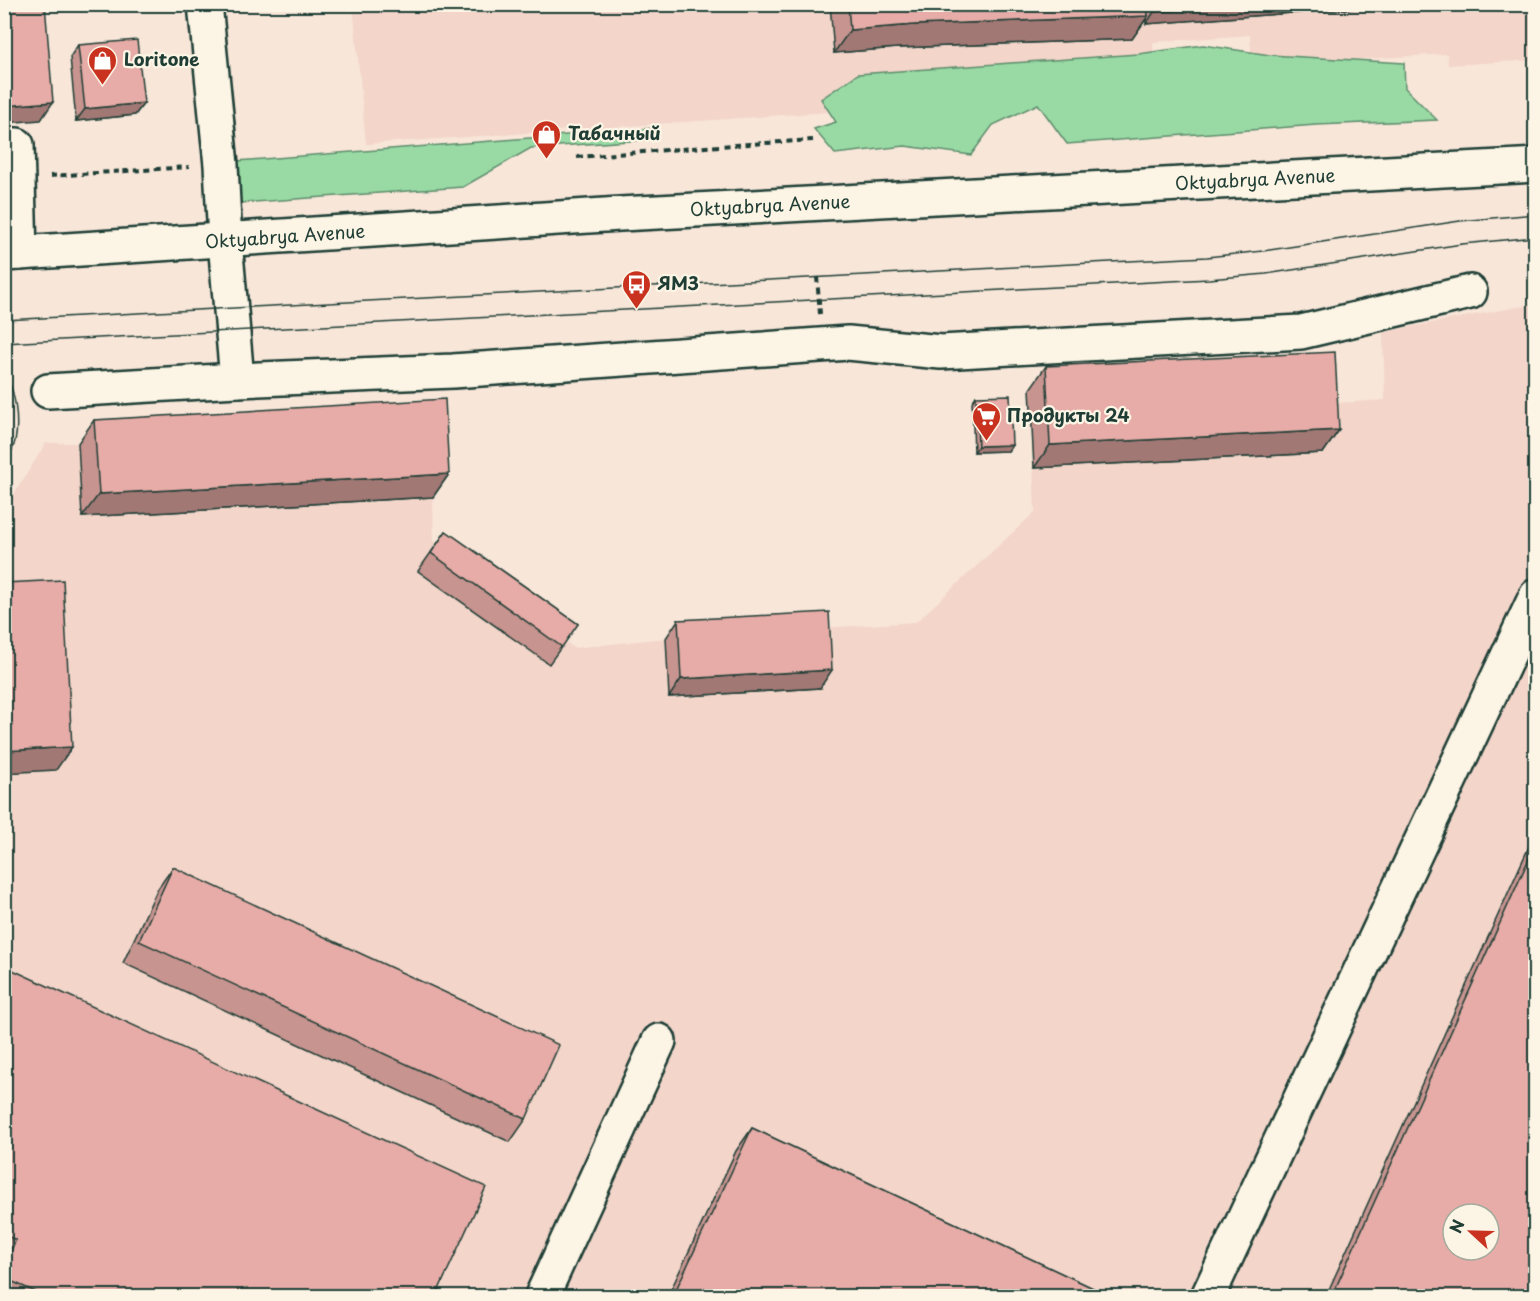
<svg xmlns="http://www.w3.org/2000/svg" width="1540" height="1301" font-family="'Playpen Sans',sans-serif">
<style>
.built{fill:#f3d5ca;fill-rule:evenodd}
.green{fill:#99daa4;stroke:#5c8c6c;stroke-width:1.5}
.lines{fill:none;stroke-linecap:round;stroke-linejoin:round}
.minor-casing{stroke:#1f3d34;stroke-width:38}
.major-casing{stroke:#1f3d34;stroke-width:38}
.path{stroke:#1f3d34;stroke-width:4;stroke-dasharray:6 4.5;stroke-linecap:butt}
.minor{stroke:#fcf5e5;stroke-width:33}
.major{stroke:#fcf5e5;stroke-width:33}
.tram{stroke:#1f3d34;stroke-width:1.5}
.wall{fill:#c79490;stroke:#1f3d34;stroke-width:1.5}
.shaded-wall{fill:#a27875;stroke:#1f3d34;stroke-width:1.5}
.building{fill:#e7aca7;stroke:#1f3d34;stroke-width:1.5;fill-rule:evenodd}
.labels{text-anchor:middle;stroke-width:4.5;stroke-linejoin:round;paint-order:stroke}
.poi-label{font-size:18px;font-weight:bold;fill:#1f3d34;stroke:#fcf5e5;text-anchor:start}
.street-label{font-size:18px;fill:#1f3d34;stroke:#fcf5e5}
</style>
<rect width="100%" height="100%" fill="#f8e6d9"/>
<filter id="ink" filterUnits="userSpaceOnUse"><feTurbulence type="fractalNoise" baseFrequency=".0167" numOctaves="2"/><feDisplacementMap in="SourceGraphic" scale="12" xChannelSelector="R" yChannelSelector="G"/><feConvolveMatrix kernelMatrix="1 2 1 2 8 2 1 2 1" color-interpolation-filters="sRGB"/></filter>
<g filter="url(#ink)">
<g class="built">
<path d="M1535 4 1536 60 1448 65 1447 54 1252 66 1250 35 1153 42 1154 69 857 110 366 144 353 5Z"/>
<path d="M1535 304V1296H5L4 510 46 443H78L433 497 434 548 574 648 666 638 916 622 1035 512 1030 389 1321 404 1385 400 1383 332ZM1453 1214H1489V1250H1453Z"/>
</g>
<g class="green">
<path d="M1203 45 1270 55 1404 63 1405 88 1437 120 1316 125 1067 144 1038 104 993 125 971 155 905 146 835 154 814 129 836 122 821 99 858 74 1138 54Z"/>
<path d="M656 128 657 139 531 148 463 187 240 203 237 161Z"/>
</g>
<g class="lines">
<defs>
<g id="minor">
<path d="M205 4 221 165 225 241 237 380"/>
<path d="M4 146 17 145 20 253"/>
<path d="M48 391 237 380 453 371 848 343 941 352 1301 332 1470 292"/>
<path d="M542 1296 659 1041"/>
<path d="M1208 1296 1536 596"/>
</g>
<path id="major" d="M4 254 620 214 1536 165"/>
</defs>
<use href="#minor" class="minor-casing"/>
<use href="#major" class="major-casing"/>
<g class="path">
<path d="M577 157 719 146 813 140"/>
<path d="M50 176 189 167"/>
<path d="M817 277 820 314"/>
</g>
<use href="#minor" class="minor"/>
<use href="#major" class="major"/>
<g class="tram">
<path d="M4 320 1207 257 1263 251 1460 221 1536 214"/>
<path d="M4 343 1209 279 1266 274 1462 244 1536 237"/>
<path d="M4 375C16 388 19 424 15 441 13 450 8 459 4 468"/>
</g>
</g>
<g class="wall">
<path d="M830 4H1410L1146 24V19L1132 39 898 48 834 53Z"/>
<path d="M78 45 144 103 135 115 76 121 70 57Z"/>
<path d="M1046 366 1339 430 1323 453 1034 468 1030 389Z"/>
<path d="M976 396 1012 445 1008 451 974 452 972 402Z"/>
<path d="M94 420 449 474 433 497 82 517 78 443Z"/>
<path d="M446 531 578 624 549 664 418 571Z"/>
<path d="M678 620 820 688 669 697 666 638Z"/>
<path d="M1536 831V1296H1326Z"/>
<path d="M173 867 526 1119 510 1142 123 963 157 890Z"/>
<path d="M4 966 436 1296H4Z"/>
<path d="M752 1128 1110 1296H668L736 1151Z"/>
</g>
<g class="shaded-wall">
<path d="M1255 4H1410L1146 24 1154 12Z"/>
<path d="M1148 16 1132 39 898 48 834 53 850 30 914 25Z"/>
<path d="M53 102 41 120 4 123V106Z"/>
<path d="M144 103 135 115 76 121 85 109Z"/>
<path d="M1339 430 1323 453 1034 468 1050 445Z"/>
<path d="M1012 445 1008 451 974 452 978 446Z"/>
<path d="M449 474 433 497 82 517 99 494Z"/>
<path d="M832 670 820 688 669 697 681 679Z"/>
<path d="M72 747 56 770 4 773V751Z"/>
</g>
<g class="building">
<path d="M25 4H45L53 102 4 106V6Z"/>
<path d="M848 4H1147L1148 16 914 25 850 30Z"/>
<path d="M1154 4H1255L1154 12Z"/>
<path d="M137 40 144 103 85 109 78 45Z"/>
<path d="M1335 352 1339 430 1050 445 1046 366Z"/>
<path d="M1010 395 1012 445 978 446 976 396Z"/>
<path d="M445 399 449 474 99 494 94 420Z"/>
<path d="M446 531 578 624 562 647 431 553Z"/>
<path d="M63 580 72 747 4 751V583Z"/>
<path d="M829 612 832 670 681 679 678 620Z"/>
<path d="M1536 843V1296H1332ZM1453 1214H1489V1250H1453Z"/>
<path d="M173 867 559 1045 526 1119 139 941Z"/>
<path d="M4 966 486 1187 436 1296H45L4 1278V1265L16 1240 4 1235Z"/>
<path d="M752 1128 1110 1296H673Z"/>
</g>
</g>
<defs>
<symbol id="shop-pin" viewBox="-11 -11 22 30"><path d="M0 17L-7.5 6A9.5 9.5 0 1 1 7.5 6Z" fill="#c8321e" stroke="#fcf5e5"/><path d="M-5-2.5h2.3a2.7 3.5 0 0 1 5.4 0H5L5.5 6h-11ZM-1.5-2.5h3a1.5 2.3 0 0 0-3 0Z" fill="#fff"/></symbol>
<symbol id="bus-pin" viewBox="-11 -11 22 30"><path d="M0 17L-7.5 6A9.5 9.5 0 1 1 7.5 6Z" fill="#c8321e" stroke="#fcf5e5"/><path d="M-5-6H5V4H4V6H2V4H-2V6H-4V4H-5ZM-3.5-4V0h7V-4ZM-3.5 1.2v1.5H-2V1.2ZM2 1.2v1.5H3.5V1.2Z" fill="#fff"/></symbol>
<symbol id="supermarket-pin" viewBox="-11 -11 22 30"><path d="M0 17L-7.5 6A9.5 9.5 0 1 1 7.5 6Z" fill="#c8321e" stroke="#fcf5e5"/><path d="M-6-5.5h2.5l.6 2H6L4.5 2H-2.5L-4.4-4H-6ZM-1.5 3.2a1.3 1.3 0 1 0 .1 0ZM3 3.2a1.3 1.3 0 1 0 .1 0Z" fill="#fff"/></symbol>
</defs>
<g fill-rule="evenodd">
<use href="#shop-pin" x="86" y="44" width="33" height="45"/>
<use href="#shop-pin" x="530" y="118" width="33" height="45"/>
<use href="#bus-pin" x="620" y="268" width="33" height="45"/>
<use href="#supermarket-pin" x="970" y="400" width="33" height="45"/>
</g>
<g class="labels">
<g class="poi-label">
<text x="124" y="66">Loritone</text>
<text x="568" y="140">Табачный</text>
<text x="658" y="290">ЯМЗ</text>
<text x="1007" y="422">Продукты 24</text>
</g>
<g class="street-label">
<text transform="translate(1255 180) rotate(-3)" y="6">Oktyabrya Avenue</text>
<text transform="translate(770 206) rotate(-3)" y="6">Oktyabrya Avenue</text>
<text transform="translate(285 237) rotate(-4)" y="6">Oktyabrya Avenue</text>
</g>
</g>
<rect width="1540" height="1301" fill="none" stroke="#fcf5e5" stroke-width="24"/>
<rect x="12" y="12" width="1516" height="1277" fill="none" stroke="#1f3d34" stroke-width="2" filter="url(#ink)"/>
<g transform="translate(1471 1232) rotate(292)"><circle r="28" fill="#fcf5e5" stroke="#a4ab9e" stroke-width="1.5"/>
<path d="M0-4.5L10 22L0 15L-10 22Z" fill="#c8321e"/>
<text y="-9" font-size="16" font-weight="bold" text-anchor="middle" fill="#1f3d34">N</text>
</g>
</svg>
